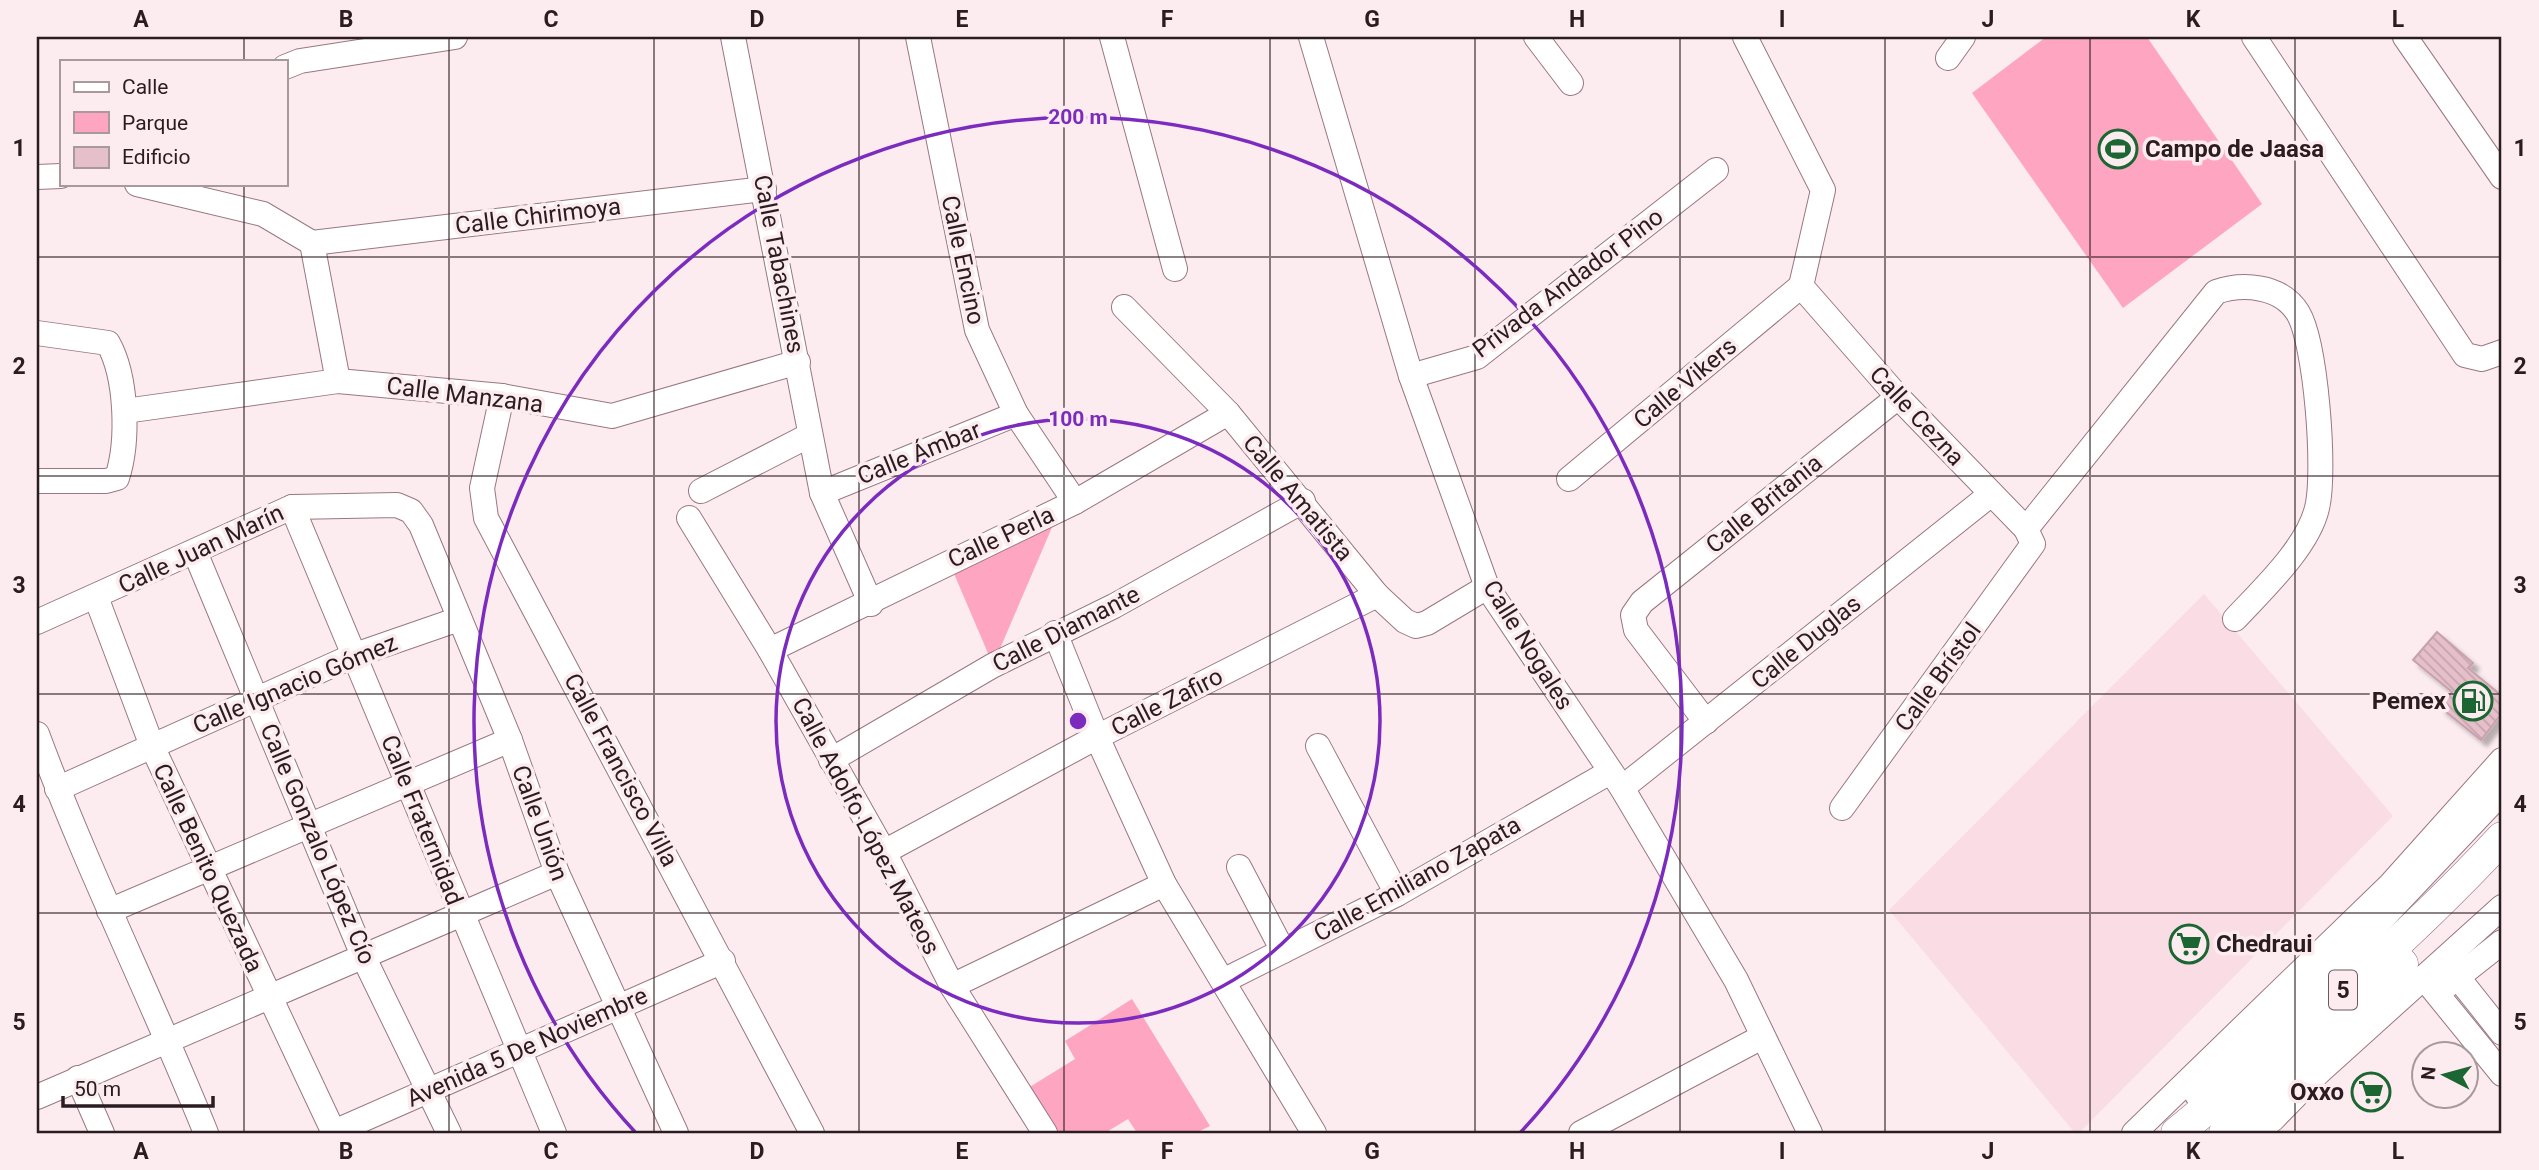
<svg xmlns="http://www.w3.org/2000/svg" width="2539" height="1170" font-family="Roboto,sans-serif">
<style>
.built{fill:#f9dce4}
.green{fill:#fea6c1}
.building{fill:url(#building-back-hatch);stroke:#c7a2ac;stroke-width:2;filter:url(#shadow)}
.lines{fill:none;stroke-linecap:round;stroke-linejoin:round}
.minor-casing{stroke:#9a7781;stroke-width:26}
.major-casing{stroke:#9a7781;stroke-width:33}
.minor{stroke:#fff;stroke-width:24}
.major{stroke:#fff;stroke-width:32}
.grid{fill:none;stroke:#2a1c20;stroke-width:2;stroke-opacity:0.55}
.ring{fill:none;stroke:#7b2cbf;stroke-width:3.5}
.labels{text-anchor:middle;stroke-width:7;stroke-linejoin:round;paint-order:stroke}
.shield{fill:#fcecf0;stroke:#695a5e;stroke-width:2}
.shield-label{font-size:23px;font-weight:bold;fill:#2a1c20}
.poi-label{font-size:24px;font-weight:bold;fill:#2a1c20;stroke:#fcecf0;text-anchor:start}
.street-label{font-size:24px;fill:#2a1c20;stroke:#fcecf0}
.centre{fill:#7b2cbf;stroke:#fcecf0;stroke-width:3.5}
.ring-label{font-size:21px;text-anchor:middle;font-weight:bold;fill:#7b2cbf;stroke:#fcecf0;stroke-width:7;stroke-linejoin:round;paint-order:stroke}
.neatline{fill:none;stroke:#2a1c20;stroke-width:2.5}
.grid-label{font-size:23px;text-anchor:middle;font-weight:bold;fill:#2a1c20}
</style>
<defs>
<pattern id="building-back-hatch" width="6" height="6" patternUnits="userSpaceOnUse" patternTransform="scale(1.75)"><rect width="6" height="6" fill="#e5bfca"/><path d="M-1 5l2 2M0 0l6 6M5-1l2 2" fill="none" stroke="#c5a4ad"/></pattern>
<filter id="shadow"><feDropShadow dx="6" dy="6" stdDeviation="2" flood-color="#0004"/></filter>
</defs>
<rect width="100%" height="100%" fill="#fcecf0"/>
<path class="built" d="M2204 594 2393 816 2079 1133H2075L1889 910Z"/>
<g class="green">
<path d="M2046 37H2147L2262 204 2123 308 1972 93Z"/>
<path d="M1059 511 993 665 949 562Z"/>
<path d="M1132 999 1210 1126 1196 1133H1137L1128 1119 1105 1133H1045L1020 1093 1075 1059 1065 1041Z"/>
</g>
<path class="building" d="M2437 632 2473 663 2468 668 2502 696V713L2481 740 2440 707 2452 692 2413 660Z"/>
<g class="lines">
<defs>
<g id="minor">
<path d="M733 37 822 493 871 604"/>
<path d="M918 37 977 330 1016 414 1075 502"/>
<path d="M1112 37 1175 269"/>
<path d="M1311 37 1411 376 1487 587 1622 788 1736 980 1810 1133"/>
<path d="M1536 37 1571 83"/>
<path d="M1745 37 1823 190 1801 286"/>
<path d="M2254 37 2465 355 2482 359 2502 352"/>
<path d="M2405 37 2502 177"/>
<path d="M1948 58 1963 37"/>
<path d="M285 67 300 61 455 37"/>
<path d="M37 177 61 176"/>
<path d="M137 184 263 214 312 243 338 381"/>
<path d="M312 243 764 189"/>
<path d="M1801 286 1898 397 2026 529 2033 544 1842 808"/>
<path d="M1124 307 1228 413 1377 595 1405 621 1416 626 1427 623 1487 587"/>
<path d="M37 333 108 343C127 377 129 441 117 478L106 481H37"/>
<path d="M1411 376 1477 357 1716 170"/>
<path d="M502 396 482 488 486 518 812 1133"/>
<path d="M125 411 338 381 502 396 612 416 798 362"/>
<path d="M1569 479 1801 286"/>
<path d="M701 491 810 435"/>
<path d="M822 493 1016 414"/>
<path d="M292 507 554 1133"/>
<path d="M689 518 770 650 884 852 952 986 1045 1133"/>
<path d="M2026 529 2216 292C2242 283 2281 285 2298 313 2316 343 2326 472 2317 508 2308 547 2262 590 2235 619"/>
<path d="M195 552 364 958 449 1133"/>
<path d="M96 597 152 746 334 1133"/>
<path d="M37 622 292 507 397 505 411 511 421 525 510 740 557 873 676 1133"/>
<path d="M1055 633 1097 737 1164 884 1314 1133"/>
<path d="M770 650 1075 502 1228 413"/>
<path d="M1706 722 1636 630 1633 615 1642 602 1898 397"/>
<path d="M37 734C87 869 152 999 206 1133"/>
<path d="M1318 746 1397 894"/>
<path d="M831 760 992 666 1114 606 1303 501"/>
<path d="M1622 788 1990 495"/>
<path d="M57 789 355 655 459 619"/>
<path d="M884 852 1097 737 1377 595"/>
<path d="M1239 867 1283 951"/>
<path d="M109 911 510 740"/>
<path d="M2444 960 2502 1033"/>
<path d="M2424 978 2502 1074"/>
<path d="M1223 981 1397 894 1610 772"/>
<path d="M952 986 1164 884"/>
<path d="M2445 987 2502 942"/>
<path d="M78 1078 102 1133"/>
<path d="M2197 1095 2328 976 2502 792"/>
<path d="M37 1097 557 873"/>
<path d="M2234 1125 2272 1120 2319 1072 2502 907"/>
<path d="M332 1133 723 961"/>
<path d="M1581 1133 1762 1037"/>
<path d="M2134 1133 2391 884 2502 760"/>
</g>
<g id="major">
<path d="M2177 1133C2289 1040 2403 945 2502 838"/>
<path d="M2225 1133 2402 964"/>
</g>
</defs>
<use href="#minor" class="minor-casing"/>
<use href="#major" class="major-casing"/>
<use href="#minor" class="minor"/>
<use href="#major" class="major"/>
</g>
<path class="grid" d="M244 37V61M449 37V1133M654 37V1133M859 37V1133M1064 37V1133M1270 37V1133M1475 37V1133M1680 37V1133M1885 37V1133M2090 37V1133M2295 37V1133M244 184V1133M37 257H2502M37 476H2502M37 694H2502M37 913H2502"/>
<g class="ring">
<circle cx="1078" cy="721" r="302"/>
<path d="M636 1133A604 604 0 1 1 1520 1133"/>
</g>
<defs>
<symbol id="stadium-ring" viewBox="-11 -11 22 22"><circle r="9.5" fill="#fcecf0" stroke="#1c6633" stroke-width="1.5"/><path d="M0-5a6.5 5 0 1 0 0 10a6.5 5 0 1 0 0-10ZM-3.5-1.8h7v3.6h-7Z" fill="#1c6633"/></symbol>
<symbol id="fuel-ring" viewBox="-11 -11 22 22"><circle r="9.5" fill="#fcecf0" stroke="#1c6633" stroke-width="1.5"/><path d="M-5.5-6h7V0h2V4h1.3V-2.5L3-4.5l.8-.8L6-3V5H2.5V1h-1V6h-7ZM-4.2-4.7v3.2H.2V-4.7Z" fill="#1c6633"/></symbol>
<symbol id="supermarket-ring" viewBox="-11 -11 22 22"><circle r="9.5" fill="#fcecf0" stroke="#1c6633" stroke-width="1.5"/><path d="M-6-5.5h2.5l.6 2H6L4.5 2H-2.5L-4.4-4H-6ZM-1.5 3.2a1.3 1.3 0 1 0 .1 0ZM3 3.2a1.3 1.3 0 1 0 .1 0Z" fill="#1c6633"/></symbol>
</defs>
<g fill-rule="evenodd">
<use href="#stadium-ring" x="2096" y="127" width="44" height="44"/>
<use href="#fuel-ring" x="2451" y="679" width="44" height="44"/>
<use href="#supermarket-ring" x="2167" y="922" width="44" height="44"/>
<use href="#supermarket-ring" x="2349" y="1070" width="44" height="44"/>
</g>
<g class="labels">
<rect class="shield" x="2329" y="970.5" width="28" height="39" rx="5"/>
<g class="shield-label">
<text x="2343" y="998">5</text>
</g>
<g class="poi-label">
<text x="2145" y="157">Campo de Jaasa</text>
<text x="2446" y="709" text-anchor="end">Pemex</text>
<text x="2216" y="952">Chedraui</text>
<text x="2344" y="1100" text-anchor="end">Oxxo</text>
</g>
<g class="street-label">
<text transform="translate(538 216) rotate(-7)" y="8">Calle Chirimoya</text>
<text transform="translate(963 260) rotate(78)" y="8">Calle Encino</text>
<text transform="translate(779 264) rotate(79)" y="8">Calle Tabachines</text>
<text transform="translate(1568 283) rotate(-37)" y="8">Privada Andador Pino</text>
<text transform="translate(1685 383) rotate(-40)" y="8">Calle Vikers</text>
<text transform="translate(465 395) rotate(7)" y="8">Calle Manzana</text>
<text transform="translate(1917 416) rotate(47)" y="8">Calle Cezna</text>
<text transform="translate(919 453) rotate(-22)" y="8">Calle Ámbar</text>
<text transform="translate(1298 498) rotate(50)" y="8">Calle Amatista</text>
<text transform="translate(1764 504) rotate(-39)" y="8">Calle Britania</text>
<text transform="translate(1001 537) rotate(-25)" y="8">Calle Perla</text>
<text transform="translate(201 549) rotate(-25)" y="8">Calle Juan Marín</text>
<text transform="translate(1066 629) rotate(-27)" y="8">Calle Diamante</text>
<text transform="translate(1806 642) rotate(-39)" y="8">Calle Duglas</text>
<text transform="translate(1528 645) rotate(58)" y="8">Calle Nogales</text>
<text transform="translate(1938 677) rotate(-54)" y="8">Calle Brístol</text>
<text transform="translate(295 684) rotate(-23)" y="8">Calle Ignacio Gómez</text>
<text transform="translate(1167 702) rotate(-27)" y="8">Calle Zafiro</text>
<text transform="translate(621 770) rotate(62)" y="8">Calle Francisco Villa</text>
<text transform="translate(422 820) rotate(68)" y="8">Calle Fraternidad</text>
<text transform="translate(540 823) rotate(70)" y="8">Calle Unión</text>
<text transform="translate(866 826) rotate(62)" y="8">Calle Adolfo López Mateos</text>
<text transform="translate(318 844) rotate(67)" y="8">Calle Gonzalo López Cío</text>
<text transform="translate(208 868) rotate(65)" y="8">Calle Benito Quezada</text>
<text transform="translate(1417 879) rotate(-29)" y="8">Calle Emiliano Zapata</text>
<text transform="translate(527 1047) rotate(-24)" y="8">Avenida 5 De Noviembre</text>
</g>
</g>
<circle cx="1078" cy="721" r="10" class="centre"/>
<g class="ring-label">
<text x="1078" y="124">200 m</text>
<text x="1078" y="426">100 m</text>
</g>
<rect width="2539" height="1170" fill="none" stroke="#fcecf0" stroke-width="77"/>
<rect x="60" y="60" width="228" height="126" fill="#fcecf0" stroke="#a8999d" stroke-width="2"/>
<rect x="74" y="82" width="35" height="10" fill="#ffffff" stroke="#a8999d" stroke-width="2"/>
<text x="122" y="94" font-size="21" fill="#2a1c20">Calle</text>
<rect x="74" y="112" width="35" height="21" fill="#fea6c1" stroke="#a8999d" stroke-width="2"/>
<text x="122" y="130" font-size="21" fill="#2a1c20">Parque</text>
<rect x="74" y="147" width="35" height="21" fill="#e5bfca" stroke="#a8999d" stroke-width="2"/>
<text x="122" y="164" font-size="21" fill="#2a1c20">Edificio</text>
<g transform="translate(2445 1075) rotate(276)"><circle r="33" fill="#fcecf0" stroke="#a8999d" stroke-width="2"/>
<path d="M0-5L12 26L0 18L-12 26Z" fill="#1c6633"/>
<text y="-10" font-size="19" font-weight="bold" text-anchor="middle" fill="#2a1c20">N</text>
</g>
<path d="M63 1096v10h150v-10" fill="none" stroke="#2a1c20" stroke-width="3.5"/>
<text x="74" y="1096" font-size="21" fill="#2a1c20" stroke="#fcecf0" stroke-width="5" paint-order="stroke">50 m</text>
<rect x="38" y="38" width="2462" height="1094" class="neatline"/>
<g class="grid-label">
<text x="141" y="27">A</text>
<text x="346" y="27">B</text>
<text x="551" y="27">C</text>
<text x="757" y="27">D</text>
<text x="962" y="27">E</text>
<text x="1167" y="27">F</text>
<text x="1372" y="27">G</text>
<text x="1577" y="27">H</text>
<text x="1782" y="27">I</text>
<text x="1988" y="27">J</text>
<text x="2193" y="27">K</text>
<text x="2398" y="27">L</text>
<text x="19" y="156">1</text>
<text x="2520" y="156">1</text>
<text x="19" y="374">2</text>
<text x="2520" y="374">2</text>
<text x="19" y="593">3</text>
<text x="2520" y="593">3</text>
<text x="19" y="812">4</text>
<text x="2520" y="812">4</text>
<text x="19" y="1030">5</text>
<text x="2520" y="1030">5</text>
<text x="141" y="1159">A</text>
<text x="346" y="1159">B</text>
<text x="551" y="1159">C</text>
<text x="757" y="1159">D</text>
<text x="962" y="1159">E</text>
<text x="1167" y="1159">F</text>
<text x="1372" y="1159">G</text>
<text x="1577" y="1159">H</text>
<text x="1782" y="1159">I</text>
<text x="1988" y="1159">J</text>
<text x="2193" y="1159">K</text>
<text x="2398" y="1159">L</text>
</g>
</svg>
